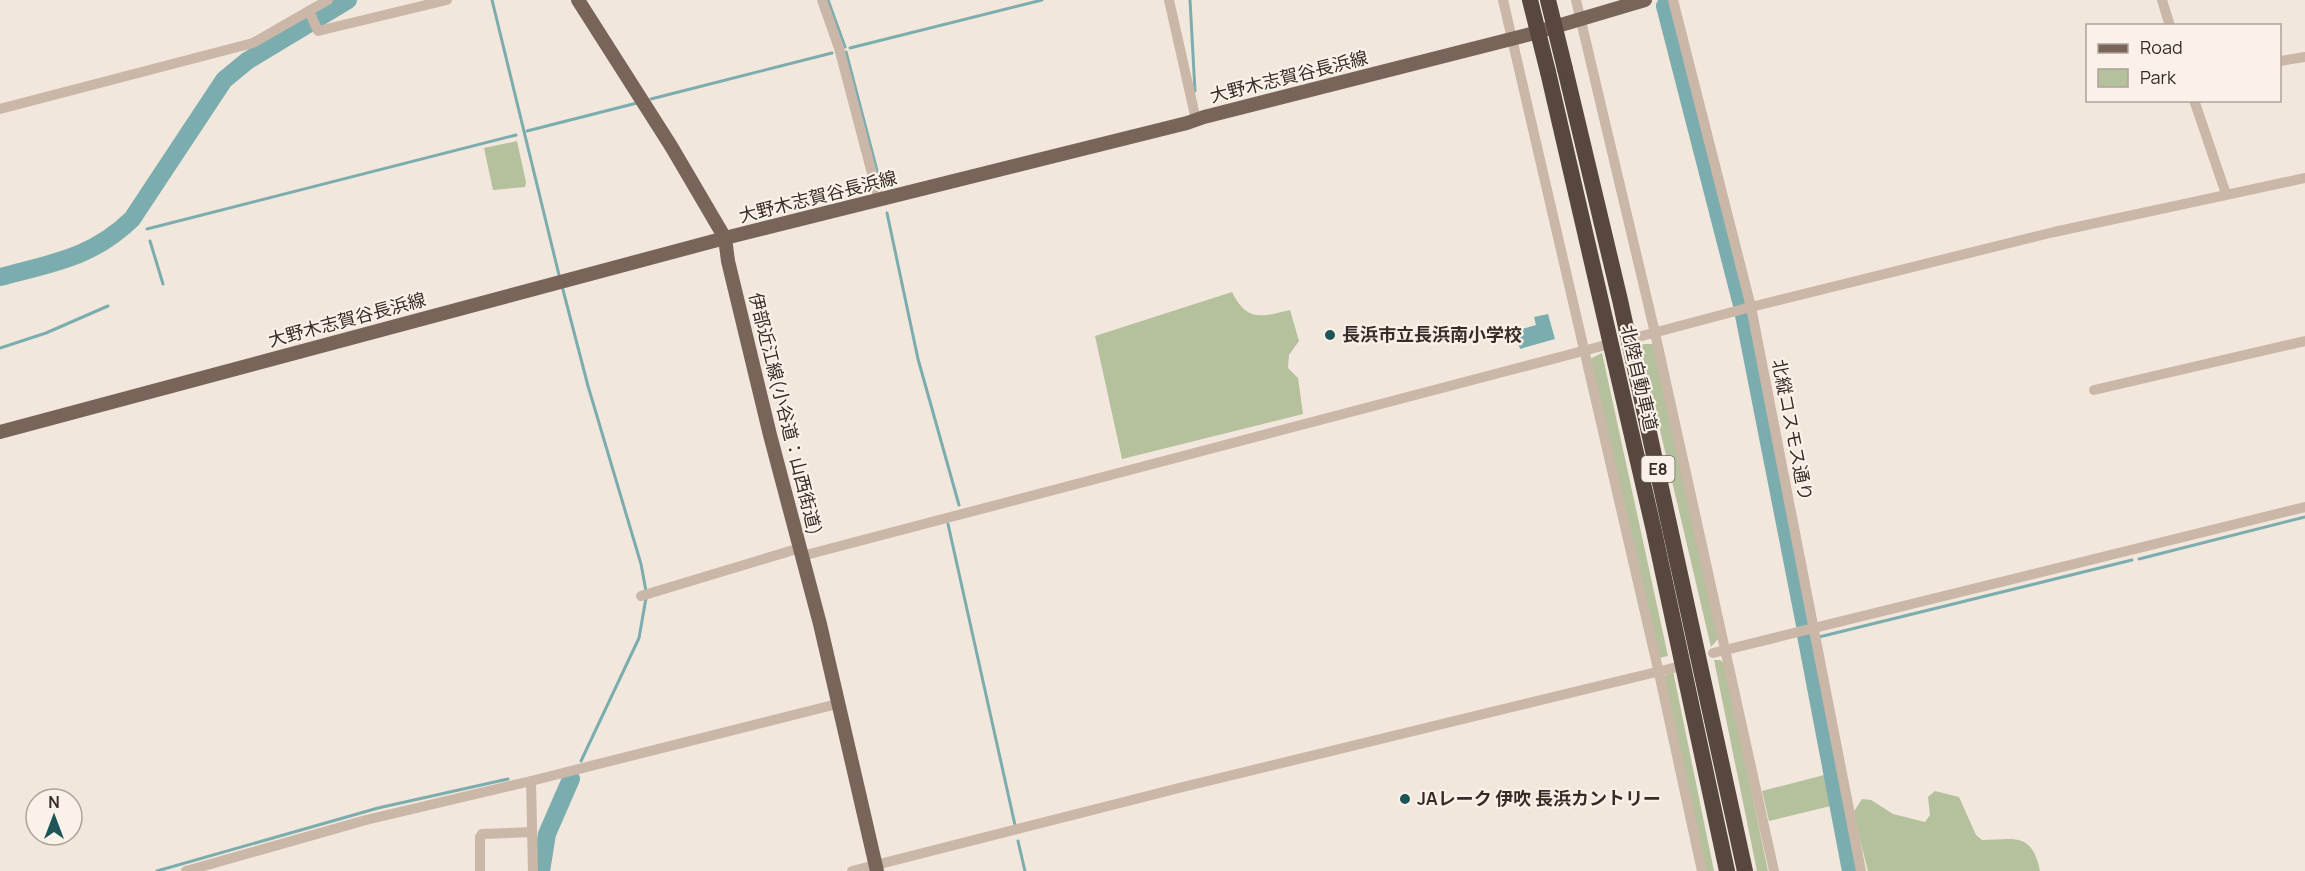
<svg xmlns="http://www.w3.org/2000/svg" width="2305" height="871" font-family="Manrope,'Noto Sans JP',sans-serif">
<style>
.green{fill:#b5c19c}
.water{fill:#7badaf}
.lines{fill:none;stroke-linecap:round;stroke-linejoin:round}
.stream{stroke:#7badaf;stroke-width:3}
.river{stroke:#7badaf;stroke-width:18}
.minor{stroke:#cab7a8;stroke-width:10}
.major{stroke:#796459;stroke-width:14}
.highway{stroke:#58473f;stroke-width:16}
.highway-bridge{stroke:#58473f;stroke-width:16}
.poi-dot{fill:#1d5558;stroke:#faf2e8;stroke-width:2}
.labels{text-anchor:middle;stroke-width:4.5;stroke-linejoin:round;paint-order:stroke}
.shield{fill:#faf2e8;stroke:#726862;stroke-width:1.5}
.shield-label{font-size:16px;font-weight:bold;fill:#372d28}
.street-label{font-size:18px;fill:#372d28;stroke:#faf2e8}
.poi-label{font-size:18px;font-weight:bold;fill:#372d28;stroke:#faf2e8;text-anchor:start}
</style>
<rect width="100%" height="100%" fill="#f2e7dc"/>
<g class="green">
<path d="M517 141 526 182 525 187 493 190 484 148Z"/>
<path d="M1232 292C1247 322 1261 317 1290 310L1299 341 1289 355 1288 368 1298 378 1303 414 1122 459 1095 336Z"/>
<path d="M1646 344H1654L1719 638 1711 647 1640 345Z"/>
<path d="M1602 353 1668 656 1659 658 1590 359Z"/>
<path d="M1714 660H1720L1725 664 1768 871H1757Z"/>
<path d="M1673 671 1714 871H1700L1664 676Z"/>
<path d="M1828 774 1835 805 1769 821 1762 791Z"/>
<path d="M1935 791 1959 797 1976 835 1982 840C2015 839 2032 832 2040 871H1868L1853 813 1862 799 1871 800 1893 814 1925 822 1930 815 1928 797Z"/>
</g>
<path class="water" d="M1548 314 1555 339 1520 349 1515 331 1536 325 1534 317Z"/>
<g class="lines">
<g class="stream">
<path d="M492 0 559 275"/>
<path d="M828 0 845 47"/>
<path d="M1190 0 1195 91"/>
<path d="M850 48 1042 0"/>
<path d="M846 52 881 186"/>
<path d="M651 99 832 53"/>
<path d="M527 131 637 103"/>
<path d="M887 213 918 359 959 505"/>
<path d="M147 229 516 135"/>
<path d="M150 241 163 284"/>
<path d="M562 286 588 386 641 564 646 591"/>
<path d="M0 348 46 333 108 306"/>
<path d="M948 524 1015 825"/>
<path d="M2139 559 2305 517"/>
<path d="M1819 637 2132 560"/>
<path d="M581 761 639 638 646 598"/>
<path d="M1018 841 1025 871"/>
<path d="M157 871 378 808 508 779"/>
</g>
<g class="river">
<path d="M1665 6 1742 305 1805 625"/>
<path d="M0 277C52 263 92 258 132 219L224 80 247 61 348 0"/>
<path d="M1806 635 1851 871"/>
<path d="M541 871 547 834 571 779"/>
</g>
<g class="minor">
<path d="M822 0 839 48 879 200"/>
<path d="M1169 0 1196 120"/>
<path d="M1503 0 1659 673 1702 871"/>
<path d="M1576 0 1655 333 1774 871"/>
<path d="M1673 0 1751 307 1861 871"/>
<path d="M2162 0 2170 26"/>
<path d="M309 11 318 31 447 0"/>
<path d="M2280 61 2305 57"/>
<path d="M2194 100 2226 194"/>
<path d="M0 109 253 43 328 0"/>
<path d="M1638 337 1751 307 2054 232 2305 178"/>
<path d="M2094 390 2305 341"/>
<path d="M802 556 1602 346"/>
<path d="M641 596 800 548"/>
<path d="M1713 653 2305 507"/>
<path d="M531 781 533 871"/>
<path d="M186 871 366 820 531 781 837 704"/>
<path d="M480 871V837L482 834 532 832"/>
<path d="M852 871 1183 787 1677 667"/>
</g>
<g class="major">
<path d="M578 0 671 146 715 221 725 238 728 261 770 435 820 624 877 871"/>
<path d="M0 432 725 238 1187 123 1204 117 1527 35 1645 0"/>
</g>
<g class="highway">
<path d="M1565 69 1620 300 1745 871"/>
<path d="M1548 72 1654 531 1727 871"/>
</g>
<g class="highway-bridge">
<path d="M1530 0 1548 72"/>
<path d="M1548 0 1565 69"/>
</g>
</g>
<g class="poi-dot">
<circle cx="1330" cy="335" r="6"/>
<circle cx="1405" cy="799" r="6"/>
</g>
<g class="labels">
<rect class="shield" x="1641.5" y="456" width="33" height="26" rx="4.5"/>
<g class="shield-label">
<text x="1658" y="475">E8</text>
</g>
<g class="street-label">
<text transform="translate(1289 77) rotate(-14)" y="6">大野木志賀谷長浜線</text>
<text transform="translate(818 197) rotate(-14)" y="6">大野木志賀谷長浜線</text>
<text transform="translate(347 320) rotate(-15)" y="6">大野木志賀谷長浜線</text>
<text transform="translate(1639 378) rotate(77)" y="6">北陸自動車道</text>
<text transform="translate(785 414) rotate(76)" y="6">伊部近江線(小谷道：山西街道)</text>
<text transform="translate(1792 430) rotate(79)" y="6">北縦コスモス通り</text>
</g>
<g class="poi-label">
<text x="1342" y="341">長浜市立長浜南小学校</text>
<text x="1417" y="805">JAレーク 伊吹 長浜カントリー</text>
</g>
</g>
<rect x="2086" y="24" width="195" height="78" fill="#faf2e8" stroke="#aca39b" stroke-width="1.5"/>
<rect x="2098" y="44" width="30" height="9" fill="#796459" stroke="#aca39b" stroke-width="1.5"/>
<text x="2140" y="54" font-size="18" fill="#372d28">Road</text>
<rect x="2098" y="69" width="30" height="18" fill="#b5c19c" stroke="#aca39b" stroke-width="1.5"/>
<text x="2140" y="84" font-size="18" fill="#372d28">Park</text>
<g transform="translate(54 817)"><circle r="28" fill="#faf2e8" stroke="#aca39b" stroke-width="1.5"/>
<path d="M0-4.5L10 22L0 15L-10 22Z" fill="#1d5558"/>
<text y="-9" font-size="16" font-weight="bold" text-anchor="middle" fill="#372d28">N</text>
</g>
</svg>
